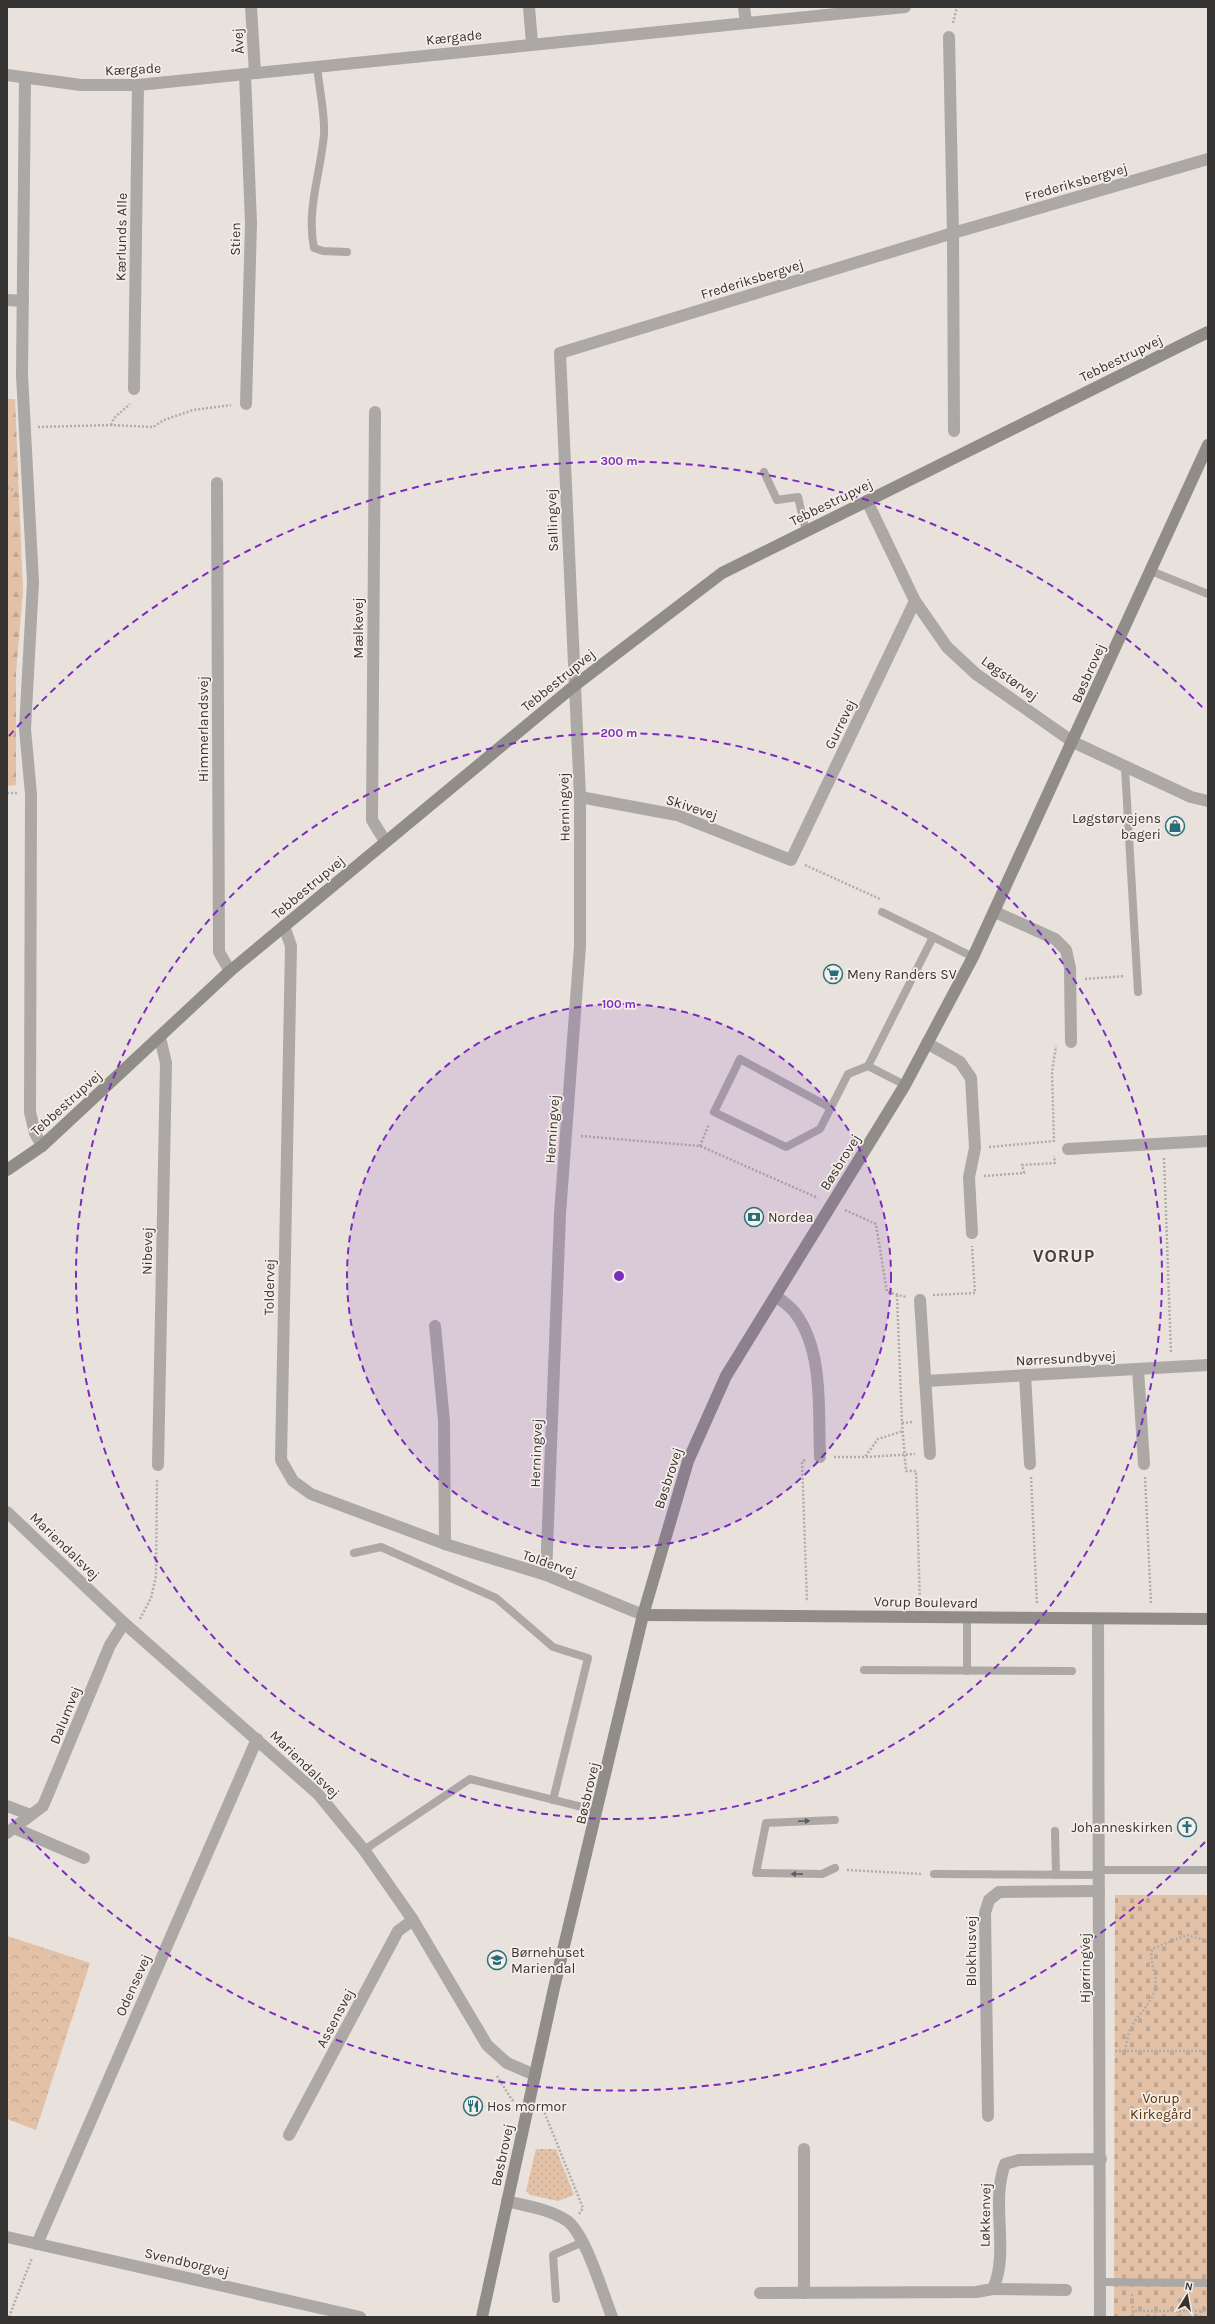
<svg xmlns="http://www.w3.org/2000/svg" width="1215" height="2324" font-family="Karla,sans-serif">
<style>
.grass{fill:url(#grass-dots)}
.forest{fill:url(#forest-firs)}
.cemetery{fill:url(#cemetery-stones)}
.park{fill:url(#park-crowns)}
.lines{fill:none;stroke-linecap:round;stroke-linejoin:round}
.path{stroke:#b2aca8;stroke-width:2.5;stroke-dasharray:2 2;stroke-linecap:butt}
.lane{stroke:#aba8a6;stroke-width:8}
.street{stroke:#aba8a6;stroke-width:12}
.secondary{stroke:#908c88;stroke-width:12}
.oneway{fill:#5f5d5b}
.ring{fill:none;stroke:#7b2cbf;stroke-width:2;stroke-dasharray:7 5}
.labels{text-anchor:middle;stroke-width:3.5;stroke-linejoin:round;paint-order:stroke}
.street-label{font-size:14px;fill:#363432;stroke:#f5eee9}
.poi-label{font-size:14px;fill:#363432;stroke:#f5eee9;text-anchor:start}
.park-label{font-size:14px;fill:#573007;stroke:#f5eee9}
.district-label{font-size:18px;font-weight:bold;letter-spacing:1px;fill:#45403c;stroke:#f5eee9}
.centre{fill:#7b2cbf;stroke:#f5eee9;stroke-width:2}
.ring-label{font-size:12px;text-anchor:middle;font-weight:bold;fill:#7b2cbf;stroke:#f5eee9;stroke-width:3.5;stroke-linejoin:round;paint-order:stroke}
</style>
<defs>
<pattern id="grass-dots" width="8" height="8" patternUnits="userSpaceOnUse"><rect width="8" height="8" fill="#e2c1a7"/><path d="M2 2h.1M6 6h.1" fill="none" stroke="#c2a690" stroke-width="1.8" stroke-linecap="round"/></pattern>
<pattern id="forest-firs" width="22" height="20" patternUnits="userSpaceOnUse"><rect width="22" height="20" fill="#e2c1a7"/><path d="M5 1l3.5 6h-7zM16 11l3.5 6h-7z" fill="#c2a690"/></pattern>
<pattern id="cemetery-stones" width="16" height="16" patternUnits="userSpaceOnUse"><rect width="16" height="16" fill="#e2c1a7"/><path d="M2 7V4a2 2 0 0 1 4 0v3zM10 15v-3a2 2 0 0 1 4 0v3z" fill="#c2a690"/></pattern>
<pattern id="park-crowns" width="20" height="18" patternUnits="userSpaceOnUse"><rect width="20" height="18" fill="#e2c1a7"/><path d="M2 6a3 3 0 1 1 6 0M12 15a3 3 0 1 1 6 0" fill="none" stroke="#c2a690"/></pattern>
</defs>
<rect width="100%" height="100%" fill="#e8e1dc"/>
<path class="grass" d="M536 2149H556L574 2195 558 2201 531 2195 526 2191Z"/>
<path class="forest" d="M7 399H15L23 591 16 673V785L7 786Z"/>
<path class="cemetery" d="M1115 1895H1208V2317H1114Z"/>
<path class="park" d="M7 1936 90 1963 36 2130 7 2119Z"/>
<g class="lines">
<g class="path">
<path d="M953 23 957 7"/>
<path d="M111 425 114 418 130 404"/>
<path d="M38 427 111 425 153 427 164 420 193 410 231 405"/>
<path d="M7 488 14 490"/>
<path d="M7 793H17"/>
<path d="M805 865 880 899"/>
<path d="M1085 979 1125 976"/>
<path d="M581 1136 700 1146 818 1198"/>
<path d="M700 1146 709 1124"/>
<path d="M989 1147 1054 1141 1052 1072 1056 1046"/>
<path d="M1164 1158 1171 1353"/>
<path d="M984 1176 1024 1173 1022 1165 1055 1163 1054 1156"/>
<path d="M845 1210 876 1224 887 1292 906 1297"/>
<path d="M897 1295 902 1423 906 1471H916L920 1603"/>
<path d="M933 1295 975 1293 972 1246"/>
<path d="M902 1423 913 1422"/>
<path d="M834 1457H865L878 1439 903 1431"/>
<path d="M866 1457 915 1454"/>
<path d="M805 1460 802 1461 807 1602"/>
<path d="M1031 1477 1037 1604"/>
<path d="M1145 1477 1151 1604"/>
<path d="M140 1619 151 1598 156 1576 157 1479"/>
<path d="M847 1870 922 1874"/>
<path d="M1115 2051H1208"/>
<path d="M1125 2051C1127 2041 1128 2032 1133 2024 1141 2012 1151 2003 1155 1989 1158 1975 1149 1963 1152 1949L1187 1935 1208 1941"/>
<path d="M497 2076 512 2100H515"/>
<path d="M543 2109 583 2208 579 2214"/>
<path d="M1132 2294 1133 2311"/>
<path d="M1201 2311V2317"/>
<path d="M9 2317 32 2258"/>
<path d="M1133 2317V2311H1208"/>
<path d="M1155 2317 1156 2311"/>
<path d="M1178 2317V2312"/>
</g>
<g class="lane">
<path d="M317 66C319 88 325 112 324 134 321 172 306 210 314 248L323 251 347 252"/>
<path d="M764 472 777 500 798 497 806 531"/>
<path d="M1151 571 1208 594"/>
<path d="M1125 768 1138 992"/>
<path d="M882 912 933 937"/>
<path d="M905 1085 868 1066 933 937 973 957"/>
<path d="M831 1108 740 1059 714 1112 786 1147 820 1129 848 1074 868 1066"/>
<path d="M354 1553 381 1547 496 1598 553 1647 588 1658 553 1800"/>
<path d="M864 1670 1072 1671"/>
<path d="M967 1671V1618"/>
<path d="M1055 1831 1056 1875"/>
<path d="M364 1850 470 1779 598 1811"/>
<path d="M835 1868 822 1874 756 1873 766 1823 835 1820"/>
<path d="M1100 1870H1208"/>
<path d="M934 1874 1100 1875"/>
<path d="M1101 2282 1208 2283"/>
<path d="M556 2299 553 2255 583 2242"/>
</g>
<g class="street">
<path d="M251 7 255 73"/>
<path d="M529 7 532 43"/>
<path d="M744 7 746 23"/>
<path d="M949 37 953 233 954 431"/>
<path d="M245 74 251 223 246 404"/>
<path d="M7 75 81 85H138L905 7"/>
<path d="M25 79 22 375 33 582 25 729 31 794 30 1112 35 1133 42 1146"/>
<path d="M7 300 23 301"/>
<path d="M134 389 138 85"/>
<path d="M375 412 372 820 385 841"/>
<path d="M217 483 219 952 230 971"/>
<path d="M867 501 915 601 947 647 976 674 1073 742 1191 797 1208 801"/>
<path d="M580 797 677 815 791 860 915 601"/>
<path d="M995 912 1055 939 1066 950 1070 968 1071 1042"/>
<path d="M284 926 291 946 281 1460 293 1481 311 1494 445 1544 546 1575 643 1615"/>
<path d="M927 1043 960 1062 971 1078 975 1148 969 1177 972 1233"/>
<path d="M1068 1149 1208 1141"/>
<path d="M776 1296C782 1301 791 1307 796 1314 824 1353 818 1411 820 1457"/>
<path d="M920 1300 930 1454"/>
<path d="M435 1326 444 1421 445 1544"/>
<path d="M1138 1369 1144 1464"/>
<path d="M1025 1375 1030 1464"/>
<path d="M925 1381 1208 1365"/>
<path d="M158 1465 166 1063 160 1038"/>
<path d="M7 1512 124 1623 318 1794 364 1850 413 1920 487 2045 507 2063 535 2075"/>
<path d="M546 1575 560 1214 580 946V797L560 353 953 233 1208 159"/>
<path d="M1098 1619 1100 2317"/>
<path d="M7 1806 31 1815"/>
<path d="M14 1828 84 1858"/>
<path d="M7 1833 43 1806 110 1645 124 1623"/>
<path d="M988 2116 985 1913 989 1900 999 1892 1099 1891"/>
<path d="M289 2135 398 1931 413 1920"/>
<path d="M804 2149V2293"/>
<path d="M507 2201C526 2206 549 2209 566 2220 585 2232 603 2294 612 2317"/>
<path d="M7 2237 360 2317"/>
<path d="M37 2244 257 1739"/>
<path d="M993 2289 1066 2290"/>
<path d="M760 2293 976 2292 993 2289C1010 2250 990 2204 1005 2164L1019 2160 1101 2159"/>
</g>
<g class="secondary">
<path d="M7 1170 42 1146 230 971 574 686 722 573 1208 332"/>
<path d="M643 1615 1208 1619"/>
<path d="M482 2317 554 1988 643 1615 688 1461 726 1376 905 1085 973 957 1208 445"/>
</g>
</g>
<defs><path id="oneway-solid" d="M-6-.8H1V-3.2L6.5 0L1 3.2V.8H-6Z"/></defs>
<g class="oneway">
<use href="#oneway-solid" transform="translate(804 1821) rotate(-2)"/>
<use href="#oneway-solid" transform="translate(797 1874) rotate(-179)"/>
</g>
<circle cx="619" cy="1276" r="272" fill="#7b2cbf" fill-opacity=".12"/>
<g class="ring">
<circle cx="619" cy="1276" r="272"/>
<circle cx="619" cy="1276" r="543"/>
<path d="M1205 1842A815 815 0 0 1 9 1816M9 736A815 815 0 0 1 1205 710"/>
</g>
<defs>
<symbol id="shop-ring" viewBox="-11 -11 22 22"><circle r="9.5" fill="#f5eee9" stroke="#266e79" stroke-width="1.5"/><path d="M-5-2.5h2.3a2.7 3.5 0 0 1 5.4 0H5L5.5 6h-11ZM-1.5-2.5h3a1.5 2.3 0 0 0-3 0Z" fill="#266e79"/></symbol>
<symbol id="supermarket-ring" viewBox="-11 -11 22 22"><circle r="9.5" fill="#f5eee9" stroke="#266e79" stroke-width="1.5"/><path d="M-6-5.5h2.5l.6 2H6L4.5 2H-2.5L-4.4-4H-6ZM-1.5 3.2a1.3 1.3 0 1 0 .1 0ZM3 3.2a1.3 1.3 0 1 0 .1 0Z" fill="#266e79"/></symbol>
<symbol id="bank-ring" viewBox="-11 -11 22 22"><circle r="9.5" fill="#f5eee9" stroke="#266e79" stroke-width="1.5"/><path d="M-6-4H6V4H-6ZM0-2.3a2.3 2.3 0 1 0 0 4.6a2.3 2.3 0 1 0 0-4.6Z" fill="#266e79"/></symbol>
<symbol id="church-ring" viewBox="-11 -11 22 22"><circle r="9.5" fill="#f5eee9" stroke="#266e79" stroke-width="1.5"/><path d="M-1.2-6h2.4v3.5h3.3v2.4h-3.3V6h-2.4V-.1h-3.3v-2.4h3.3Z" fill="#266e79"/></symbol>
<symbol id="school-ring" viewBox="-11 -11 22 22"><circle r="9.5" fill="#f5eee9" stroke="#266e79" stroke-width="1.5"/><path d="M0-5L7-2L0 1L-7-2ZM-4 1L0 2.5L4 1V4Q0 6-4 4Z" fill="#266e79"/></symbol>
<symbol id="restaurant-ring" viewBox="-11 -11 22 22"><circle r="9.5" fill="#f5eee9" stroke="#266e79" stroke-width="1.5"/><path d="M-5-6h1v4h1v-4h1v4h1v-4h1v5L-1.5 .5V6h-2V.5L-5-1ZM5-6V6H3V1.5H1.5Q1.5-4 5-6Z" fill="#266e79"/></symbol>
</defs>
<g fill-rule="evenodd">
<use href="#shop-ring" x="1164" y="815" width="22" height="22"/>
<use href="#supermarket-ring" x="822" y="963" width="22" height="22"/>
<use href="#bank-ring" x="743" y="1206" width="22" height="22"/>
<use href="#church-ring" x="1176" y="1816" width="22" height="22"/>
<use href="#school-ring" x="486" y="1949" width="22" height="22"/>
<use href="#restaurant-ring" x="462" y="2095" width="22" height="22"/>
</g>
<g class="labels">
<g class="street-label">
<text transform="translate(454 37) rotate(-6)" y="5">Kærgade</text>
<text transform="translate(238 41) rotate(-94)" y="5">Åvej</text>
<text transform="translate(133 69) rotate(-3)" y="5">Kærgade</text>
<text transform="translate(1076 182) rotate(-16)" y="5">Frederiksbergvej</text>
<text transform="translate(121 237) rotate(-89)" y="5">Kærlunds Alle</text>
<text transform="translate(235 239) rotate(-89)" y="5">Stien</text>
<text transform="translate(752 279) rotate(-17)" y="5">Frederiksbergvej</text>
<text transform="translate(1121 358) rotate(-26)" y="5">Tebbestrupvej</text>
<text transform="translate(831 502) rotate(-26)" y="5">Tebbestrupvej</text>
<text transform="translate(552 520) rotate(-92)" y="5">Sallingvej</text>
<text transform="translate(358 628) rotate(-90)" y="5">Mælkevej</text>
<text transform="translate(1088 673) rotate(-66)" y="5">Bøsbrovej</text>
<text transform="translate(1010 678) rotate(36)" y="5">Løgstørvej</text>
<text transform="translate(558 680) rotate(-39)" y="5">Tebbestrupvej</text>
<text transform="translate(840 724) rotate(-64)" y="5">Gurrevej</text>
<text transform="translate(203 729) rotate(-90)" y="5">Himmerlandsvej</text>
<text transform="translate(564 807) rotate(-91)" y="5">Herningvej</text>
<text transform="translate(692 807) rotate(18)" y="5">Skivevej</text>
<text transform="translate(308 887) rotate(-40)" y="5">Tebbestrupvej</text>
<text transform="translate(66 1103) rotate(-42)" y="5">Tebbestrupvej</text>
<text transform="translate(552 1129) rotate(-86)" y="5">Herningvej</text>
<text transform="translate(840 1162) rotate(-58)" y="5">Bøsbrovej</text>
<text transform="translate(147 1251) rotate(-89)" y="5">Nibevej</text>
<text transform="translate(269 1287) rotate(-89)" y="5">Toldervej</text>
<text transform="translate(1066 1358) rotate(-3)" y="5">Nørresundbyvej</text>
<text transform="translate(536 1453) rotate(-88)" y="5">Herningvej</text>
<text transform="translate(668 1478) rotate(-72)" y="5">Bøsbrovej</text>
<text transform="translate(65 1546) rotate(44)" y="5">Mariendalsvej</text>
<text transform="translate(550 1563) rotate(19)" y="5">Toldervej</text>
<text transform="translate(926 1602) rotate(1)" y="5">Vorup Boulevard</text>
<text transform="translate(65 1715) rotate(-68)" y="5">Dalumvej</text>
<text transform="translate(305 1764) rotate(44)" y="5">Mariendalsvej</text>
<text transform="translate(587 1793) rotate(-77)" y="5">Bøsbrovej</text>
<text transform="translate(971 1951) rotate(-90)" y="5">Blokhusvej</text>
<text transform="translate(1085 1968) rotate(-90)" y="5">Hjørringvej</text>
<text transform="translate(133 1985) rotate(-66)" y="5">Odensevej</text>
<text transform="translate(335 2018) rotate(-62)" y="5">Assensvej</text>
<text transform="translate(502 2155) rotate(-78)" y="5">Bøsbrovej</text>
<text transform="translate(985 2215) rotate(-89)" y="5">Løkkenvej</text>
<text transform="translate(187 2262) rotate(13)" y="5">Svendborgvej</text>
</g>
<g class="poi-label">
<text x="1161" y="823" text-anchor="end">Løgstørvejens<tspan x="1161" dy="16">bageri</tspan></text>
<text x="847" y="979">Meny Randers SV</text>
<text x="768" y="1222">Nordea</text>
<text x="1173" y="1832" text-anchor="end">Johanneskirken</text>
<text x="511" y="1957">Børnehuset<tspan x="511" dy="16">Mariendal</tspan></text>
<text x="487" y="2111">Hos mormor</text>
</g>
<g class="park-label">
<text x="1161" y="2103">Vorup<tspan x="1161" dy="16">Kirkegård</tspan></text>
</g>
<g class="district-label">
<text x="1064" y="1262">VORUP</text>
</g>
</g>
<circle cx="619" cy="1276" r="6" class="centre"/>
<g class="ring-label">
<text x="619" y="465">300 m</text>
<text x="619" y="737">200 m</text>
<text x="619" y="1008">100 m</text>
</g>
<rect width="1215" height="2324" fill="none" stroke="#363432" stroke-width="16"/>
<g transform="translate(1187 2296) rotate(11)" stroke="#f5eee9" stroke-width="3" paint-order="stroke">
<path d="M0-3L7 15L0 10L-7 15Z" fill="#363432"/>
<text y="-6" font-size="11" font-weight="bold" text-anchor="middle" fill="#363432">N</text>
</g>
</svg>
